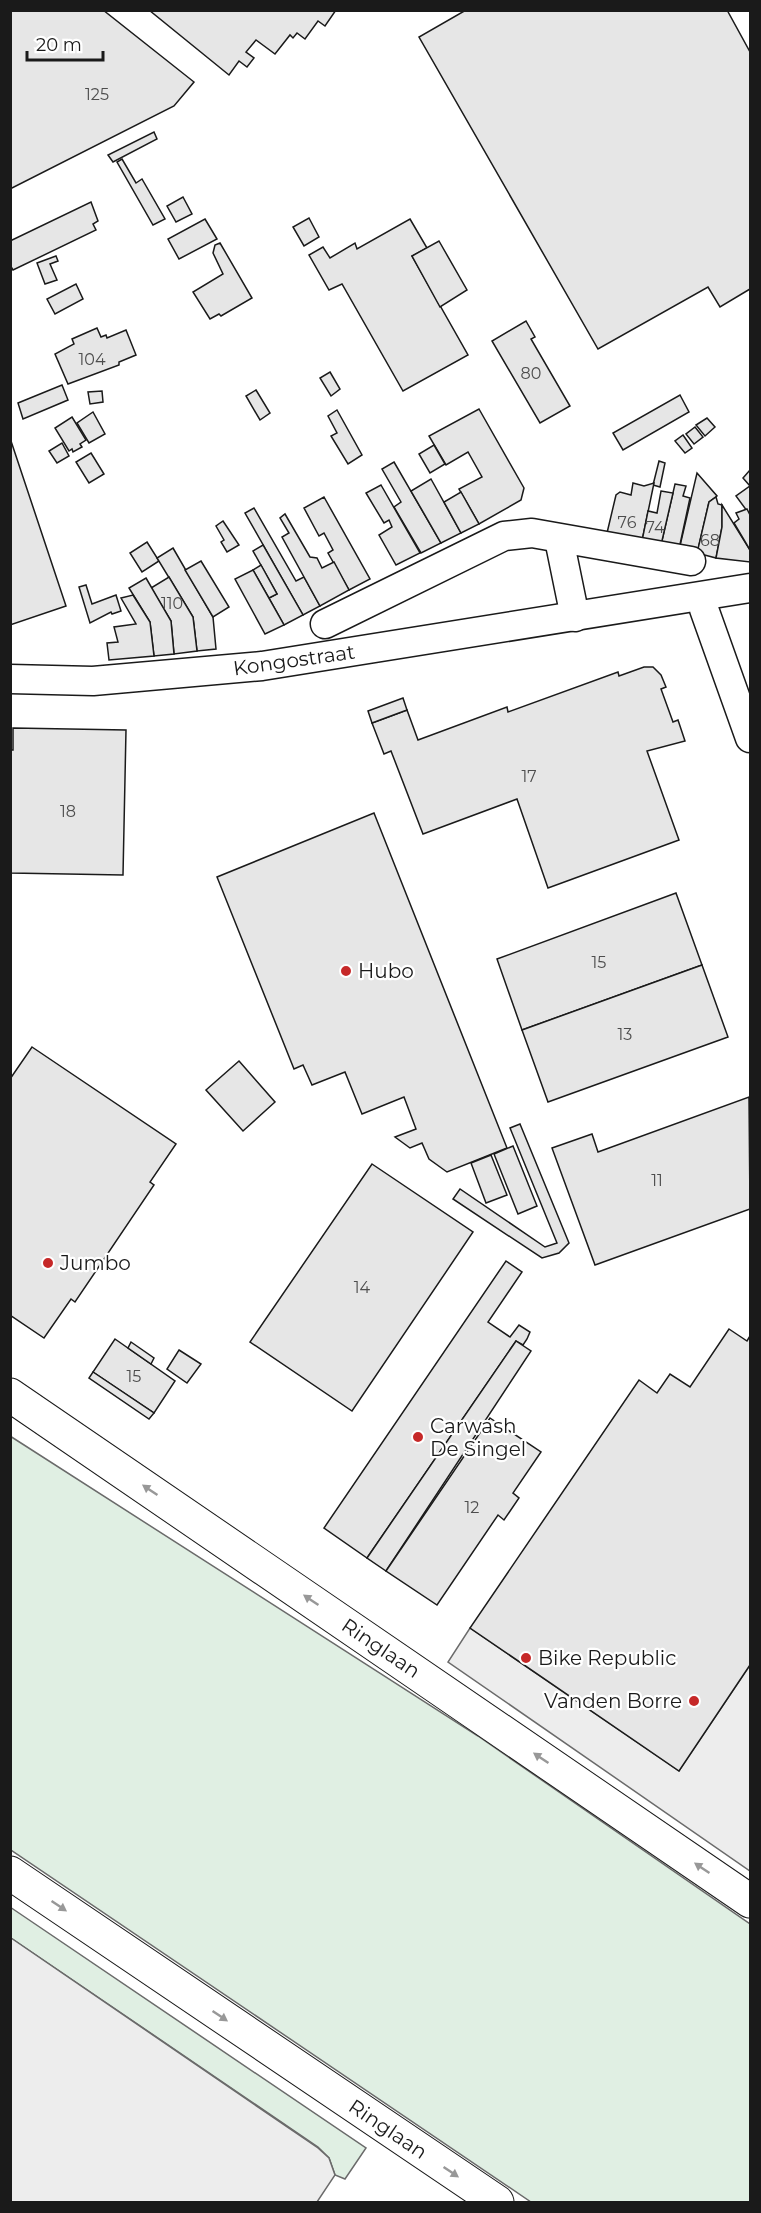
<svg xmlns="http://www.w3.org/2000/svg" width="761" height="2213" font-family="Montserrat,sans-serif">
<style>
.green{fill:#e0efe3;stroke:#6a6a6a;stroke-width:1.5}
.parking{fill:#ededed;stroke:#6a6a6a;stroke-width:1.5}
.building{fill:#e6e6e6;stroke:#1a1a1a;stroke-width:1.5}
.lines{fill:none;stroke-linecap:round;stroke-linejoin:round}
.minor-casing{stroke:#1a1a1a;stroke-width:31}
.major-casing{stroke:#1a1a1a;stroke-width:35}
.minor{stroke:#fff;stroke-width:28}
.major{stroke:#fff;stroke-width:33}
.oneway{fill:#989898}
.poi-dot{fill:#c62828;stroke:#fff;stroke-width:2}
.labels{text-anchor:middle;stroke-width:4.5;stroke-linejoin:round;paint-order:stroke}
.number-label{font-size:16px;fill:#4d4d4d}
.street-label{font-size:20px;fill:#1a1a1a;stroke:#fff}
.poi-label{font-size:20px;fill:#1a1a1a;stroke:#fff;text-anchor:start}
</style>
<rect width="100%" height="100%" fill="#fff"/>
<g class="green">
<path d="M10 1436 478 1736 750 1924V2202H531L11 1850Z"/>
<path d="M10 1907 366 2148 345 2179 335 2175 329 2158 318 2147 11 1938Z"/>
</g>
<g class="parking">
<path d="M470 1628 679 1771 750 1665V1871L448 1662Z"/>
<path d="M11 1938 318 2148 329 2158 335 2175 317 2202H11Z"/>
</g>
<g class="building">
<path d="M10 10H103L194 82 174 106 10 189Z"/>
<path d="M149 10H336L325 26 318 21 305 39 297 33 293 38 290 35 275 54 256 40 246 52 254 58 247 67 239 61 229 75Z"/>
<path d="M466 10H727L750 52V289L720 307 708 287 598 349 419 37Z"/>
<path d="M154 132 157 139 113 162 108 155Z"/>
<path d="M122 159 136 183 142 179 165 219 153 225 117 162Z"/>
<path d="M183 197 192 214 176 222 167 206Z"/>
<path d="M91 202 98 221 93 224 96 230 13 270 10 265V241Z"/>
<path d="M309 218 319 237 304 246 293 227Z"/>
<path d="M205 219 217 239 179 259 168 239Z"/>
<path d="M410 219 427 248 412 256 468 355 403 391 342 284 329 290 309 255 323 247 330 258 355 243 357 249Z"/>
<path d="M439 241 467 290 440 307 412 256Z"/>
<path d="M220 243 252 298 221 316 219 314 210 319 193 292 223 274 213 253 215 245Z"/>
<path d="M56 256 58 261 50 264 57 280 45 284 37 263Z"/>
<path d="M76 284 83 299 55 314 47 299Z"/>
<path d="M526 321 535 337 531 339 570 406 540 423 492 341Z"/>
<path d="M97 328 101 337 106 335 107 338 126 330 136 355 119 362V365L68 384 55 354 74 344 72 339Z"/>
<path d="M330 372 340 389 331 396 320 378Z"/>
<path d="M62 385 68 400 23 419 18 403Z"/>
<path d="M256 390 270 413 260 420 246 396Z"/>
<path d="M102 391 103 402 90 404 88 392Z"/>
<path d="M680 395 689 412 623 450 613 433Z"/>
<path d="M479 409 524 488 521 500 479 524 459 489 482 477 468 452 446 465 429 436Z"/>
<path d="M337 410 362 455 348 464 331 436 337 433 328 416Z"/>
<path d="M93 412 105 434 89 443 77 423Z"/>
<path d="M72 417 86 440 80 444 82 447 73 452 72 449 69 451 55 428Z"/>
<path d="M707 418 715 427 705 436 696 425Z"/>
<path d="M695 427 703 437 694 444 686 434Z"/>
<path d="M683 435 692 448 685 453 675 441Z"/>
<path d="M10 438 66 606 10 625Z"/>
<path d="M62 443 69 456 57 463 49 451Z"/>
<path d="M434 445 445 464 430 473 419 454Z"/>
<path d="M91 453 104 474 89 483 76 462Z"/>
<path d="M659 461 665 463 660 487 653 485Z"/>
<path d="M394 462 441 543 421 553 394 507 401 502 382 469Z"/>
<path d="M750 470V486L743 478Z"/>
<path d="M697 473 717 496 709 502 697 554 679 550Z"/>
<path d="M431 479 461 533 441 543 411 491Z"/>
<path d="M633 483 644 486 654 483 642 541 607 533 616 495 620 492 631 495Z"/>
<path d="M675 484 686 486 683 496 690 498 679 549 661 545Z"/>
<path d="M381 485 420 553 396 565 379 535 392 527 389 520 384 523 366 493Z"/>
<path d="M750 486V515L736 496Z"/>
<path d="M661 491 673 493 661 545 642 541 648 511 657 513Z"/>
<path d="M461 492 479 524 461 533 444 502Z"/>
<path d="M324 497 370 579 349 590 328 553 333 550 324 533 319 536 304 508Z"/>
<path d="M716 497 718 504 722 505V527L716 558 697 553 709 502Z"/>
<path d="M722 505 750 550V562L716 558 722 527Z"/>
<path d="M254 508 296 581 304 577 320 606 303 615 245 513Z"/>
<path d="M747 509 750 515V550L734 523 739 519 736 513Z"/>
<path d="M285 514 310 557 317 558 322 568 334 562 349 590 320 606 282 537 289 533 280 518Z"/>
<path d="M223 521 239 545 227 552 221 542 224 540 216 526Z"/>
<path d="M147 542 159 561 142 572 130 553Z"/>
<path d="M263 545 303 615 284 625 269 598 277 594 253 551Z"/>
<path d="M173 548 213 617 216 649 197 651 193 617 157 558Z"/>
<path d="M201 561 229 607 213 617 185 570Z"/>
<path d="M261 565 277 594 269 598 253 570Z"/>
<path d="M253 570 284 625 265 634 235 579Z"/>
<path d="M169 577 193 617 197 651 174 654 171 621 151 588Z"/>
<path d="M146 578 171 621 174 654 154 656 150 622 129 588Z"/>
<path d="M86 585 92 604 116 595 121 611 112 614 111 612 90 623 79 587Z"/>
<path d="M133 595 150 622 154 656 109 660 107 643 118 642 114 627 136 624 121 598Z"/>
<path d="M644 667H653L661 675 666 687 661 689 673 722 678 720 685 741 647 751 679 840 548 888 517 799 423 834 391 751 384 754 372 723 407 710 418 740 507 707 508 712 618 672 619 676Z"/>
<path d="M403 698 407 710 372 723 368 711Z"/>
<path d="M13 728 126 730 123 875 10 873V750H13Z"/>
<path d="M374 813 507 1148 447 1172 429 1159 422 1143 410 1148 395 1137 416 1129 404 1097 362 1114 345 1072 312 1085 303 1065 294 1069 217 877Z"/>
<path d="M676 893 702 965 522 1030 497 959Z"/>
<path d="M702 965 728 1037 548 1102 522 1030Z"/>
<path d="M32 1047 176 1144 150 1182 154 1185 75 1302 71 1299 44 1338 10 1315V1079Z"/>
<path d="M239 1061 275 1102 243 1131 206 1090Z"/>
<path d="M749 1097 750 1209 595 1265 552 1148 592 1134 598 1152Z"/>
<path d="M520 1124 569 1243 559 1253 542 1258 453 1199 460 1189 545 1247 557 1243 510 1128Z"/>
<path d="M513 1146 537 1206 518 1214 494 1154Z"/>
<path d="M491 1155 507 1195 486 1203 471 1163Z"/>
<path d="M372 1164 473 1232 352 1411 250 1342Z"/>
<path d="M506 1261 522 1272 488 1322 510 1337 519 1325 530 1332 527 1339 523 1345 516 1341 367 1558 324 1528Z"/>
<path d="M729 1329 747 1341 750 1336V1665L679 1771 470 1628 639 1380 657 1393 670 1374 690 1387Z"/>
<path d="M115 1339 175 1381 154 1413 93 1372Z"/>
<path d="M516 1341 531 1351 386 1571 367 1558Z"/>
<path d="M131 1342 154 1358 151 1364 128 1348Z"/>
<path d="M179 1350 201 1364 187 1383 167 1369Z"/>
<path d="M93 1372 154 1413 149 1419 89 1378Z"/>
<path d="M490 1418 541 1452 513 1493 519 1498 504 1520 498 1515 437 1605 386 1571Z"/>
</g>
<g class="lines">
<defs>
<g id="minor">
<path d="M559 539 575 617"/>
<path d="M703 597 704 609 750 738"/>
<path d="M325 624 504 536 532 533 691 561"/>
<path d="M10 679 93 681 262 666 750 588"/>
</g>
<g id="major">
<path d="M10 1395 750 1901"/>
<path d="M10 1873 497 2202"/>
</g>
</defs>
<use href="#minor" class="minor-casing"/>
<use href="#major" class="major-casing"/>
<use href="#minor" class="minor"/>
<use href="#major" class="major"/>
</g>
<defs><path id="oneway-solid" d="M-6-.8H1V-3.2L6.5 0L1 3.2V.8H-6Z" transform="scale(1.5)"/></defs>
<g class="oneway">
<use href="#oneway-solid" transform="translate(150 1490) rotate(-146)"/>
<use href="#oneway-solid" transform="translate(311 1600) rotate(-146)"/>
<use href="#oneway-solid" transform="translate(541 1758) rotate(-146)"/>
<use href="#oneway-solid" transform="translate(702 1868) rotate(-146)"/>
<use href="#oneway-solid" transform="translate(59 1906) rotate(34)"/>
<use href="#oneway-solid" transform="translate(220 2016) rotate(34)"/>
<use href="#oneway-solid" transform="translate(451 2172) rotate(34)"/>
</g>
<g class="poi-dot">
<circle cx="346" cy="971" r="6"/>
<circle cx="48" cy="1263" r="6"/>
<circle cx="418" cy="1437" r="6"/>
<circle cx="526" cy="1658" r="6"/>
<circle cx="694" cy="1701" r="6"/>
</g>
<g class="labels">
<g class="number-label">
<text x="97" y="100">125</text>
<text x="92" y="365">104</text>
<text x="531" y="379">80</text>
<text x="627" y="528">76</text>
<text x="655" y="533">74</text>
<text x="710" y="546">68</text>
<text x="172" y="609">110</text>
<text x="529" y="782">17</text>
<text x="68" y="817">18</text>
<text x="599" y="968">15</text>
<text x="625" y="1040">13</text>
<text x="657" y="1186">11</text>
<text x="362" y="1293">14</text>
<text x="134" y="1382">15</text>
<text x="472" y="1513">12</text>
</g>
<g class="street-label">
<text transform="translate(294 660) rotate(-8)" y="7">Kongostraat</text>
<text transform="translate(381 1648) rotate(34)" y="7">Ringlaan</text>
<text transform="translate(388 2129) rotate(34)" y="7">Ringlaan</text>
</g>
<g class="poi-label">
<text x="358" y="978">Hubo</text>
<text x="60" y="1270">Jumbo</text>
<text x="430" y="1433">Carwash<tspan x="430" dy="23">De Singel</tspan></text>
<text x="538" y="1665">Bike Republic</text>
<text x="682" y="1708" text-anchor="end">Vanden Borre</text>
</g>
</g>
<rect width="761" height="2213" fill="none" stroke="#1a1a1a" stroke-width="24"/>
<path d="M27 51v9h76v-9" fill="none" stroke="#1a1a1a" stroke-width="3"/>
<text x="36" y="51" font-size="18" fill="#1a1a1a" stroke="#ffffff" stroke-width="4.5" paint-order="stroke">20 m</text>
</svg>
